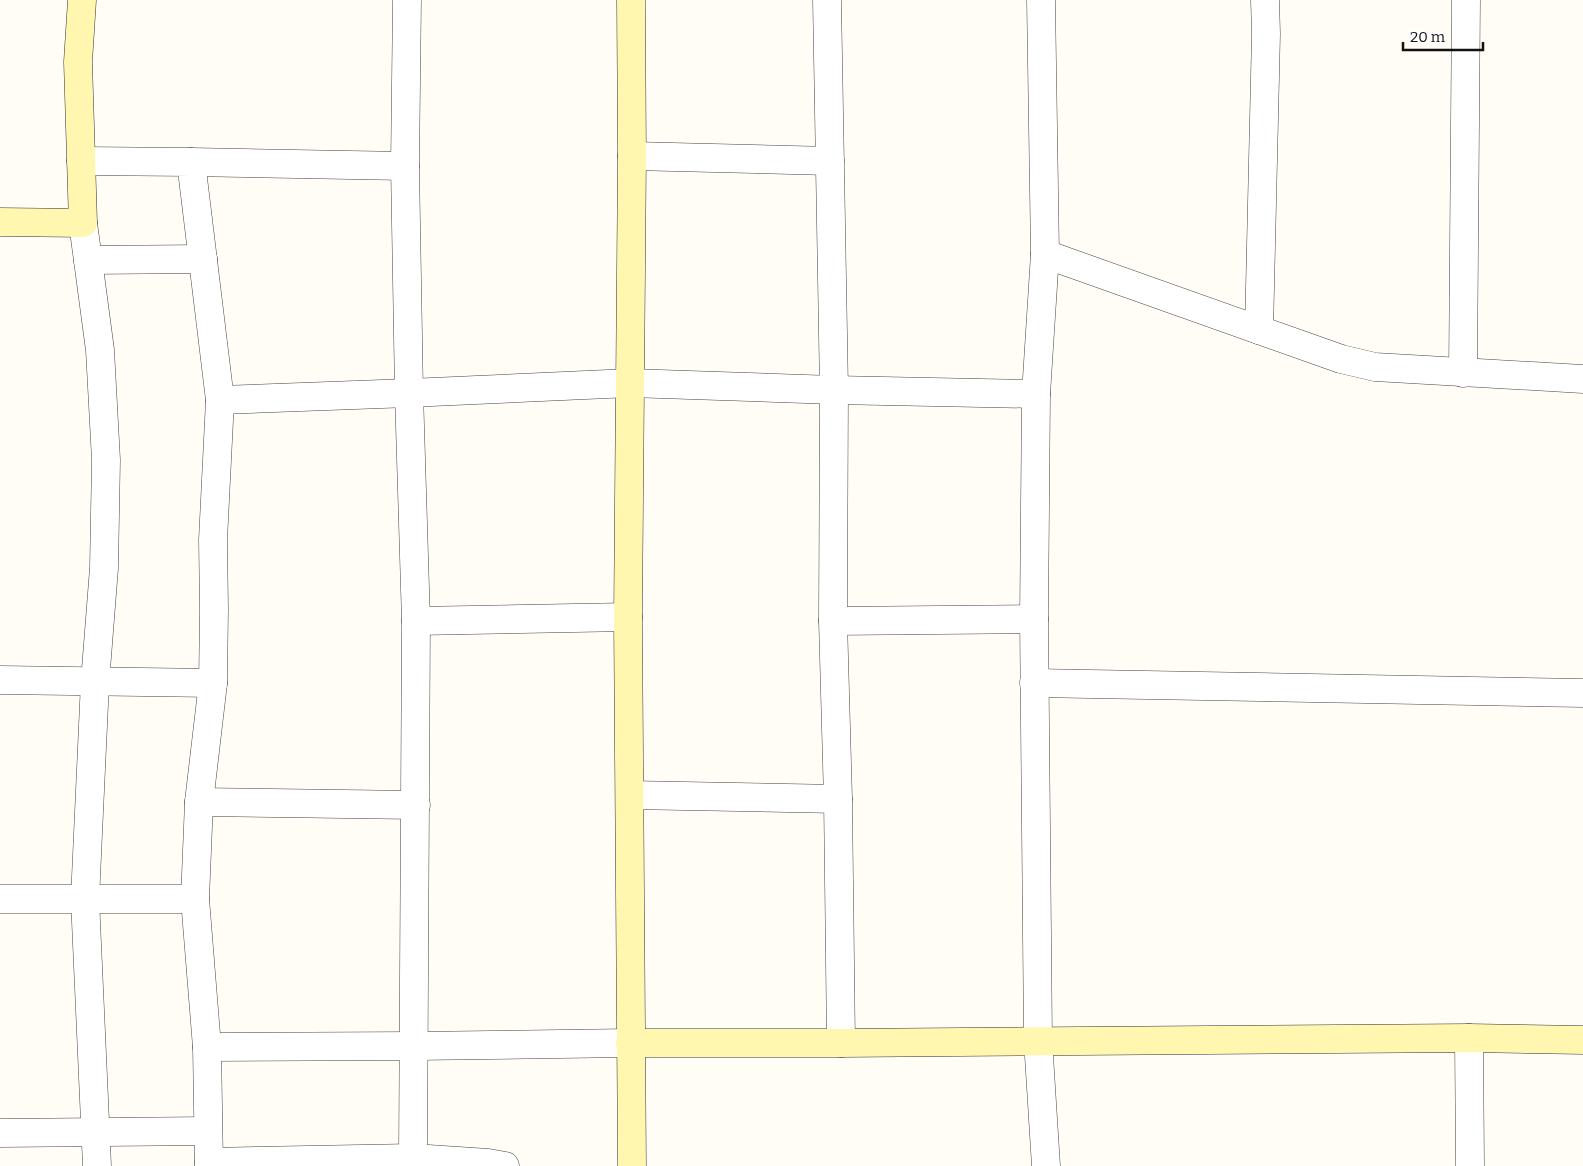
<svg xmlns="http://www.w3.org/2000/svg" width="1583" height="1166" font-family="Bitter,serif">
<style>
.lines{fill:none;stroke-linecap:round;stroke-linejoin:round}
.street-casing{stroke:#444;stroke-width:29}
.secondary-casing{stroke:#333;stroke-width:29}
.street{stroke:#fff;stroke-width:28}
.secondary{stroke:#fff6b0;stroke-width:28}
</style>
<rect width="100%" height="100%" fill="#fffdf5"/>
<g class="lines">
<defs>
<g id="street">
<path d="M407 0 405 166 409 393 416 621 413 1158"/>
<path d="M827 0 834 390 833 621 838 799 841 1043"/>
<path d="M1041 0 1045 254 1036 394 1034 619 1038 1040 1046 1166"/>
<path d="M632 156 830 161"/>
<path d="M81 161 191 162 220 400 213 540 214 609 213 683 199 802 195 899 207 1047 209 1166"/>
<path d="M191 162 405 166"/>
<path d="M83 223 100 350 106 460 104 568 95 682 85 899 97 1166"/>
<path d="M1045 254 1341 359 1375 367 1583 379"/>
<path d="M88 260 203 259"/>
<path d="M1259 330 1266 34 1265 0"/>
<path d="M1463 373 1466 0"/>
<path d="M220 400 409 393 630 383 834 390 1036 394"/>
<path d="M416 621 628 617"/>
<path d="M833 621 1034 619"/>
<path d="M0 680 213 683"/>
<path d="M1034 683 1583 693"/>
<path d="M630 795 838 799"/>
<path d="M199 802 416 805"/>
<path d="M0 899H195"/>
<path d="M1469 1038 1470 1166"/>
<path d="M207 1047 415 1046 630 1043"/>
<path d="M0 1133 208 1131"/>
<path d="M209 1162 413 1158 488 1163 505 1166"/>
</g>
<g id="secondary">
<path d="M631 0 632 156 628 617 632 1166"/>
<path d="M0 222 83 223 78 62 82 0"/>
<path d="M630 1043H841L1469 1038 1583 1040"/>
</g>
</defs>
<use href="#street" class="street-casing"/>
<use href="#secondary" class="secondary-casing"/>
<use href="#street" class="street"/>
<use href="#secondary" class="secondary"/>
</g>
<path d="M1403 42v8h80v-8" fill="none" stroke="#111111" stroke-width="2.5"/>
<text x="1410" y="42" font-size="15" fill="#111111" stroke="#ffffff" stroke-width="4" paint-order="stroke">20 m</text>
</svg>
